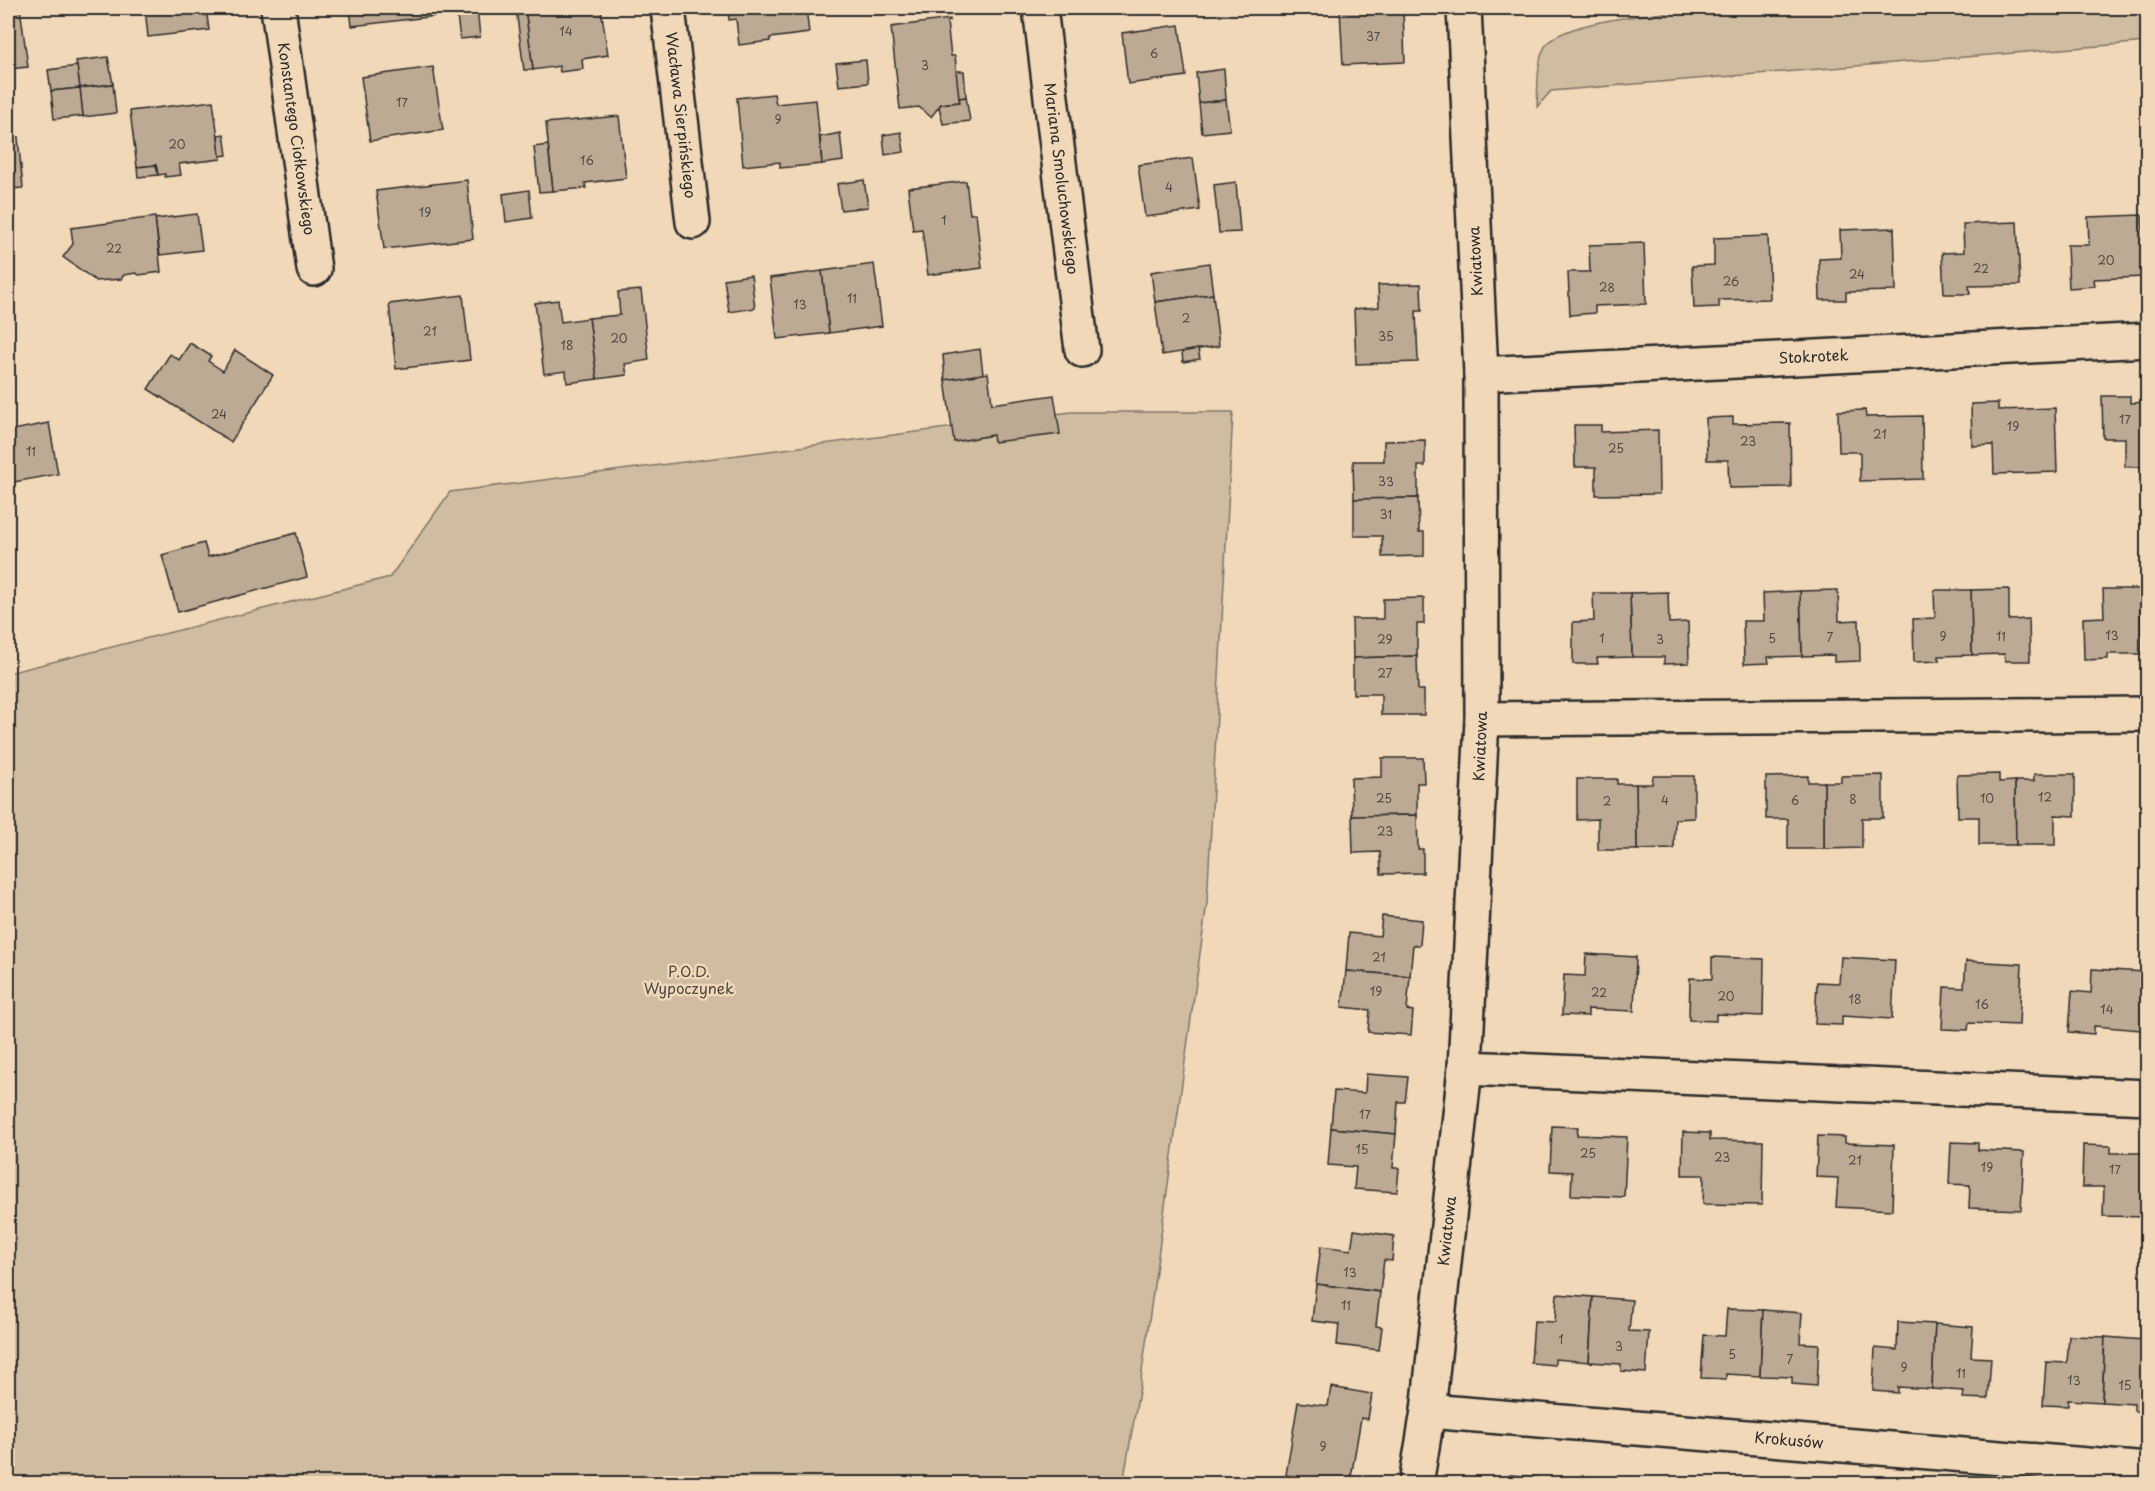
<svg xmlns="http://www.w3.org/2000/svg" width="2155" height="1491" font-family="'Playpen Sans',sans-serif">
<style>
.green{fill:#d0bca1;stroke:#7e7466;stroke-width:1.5}
.building{fill:#bdaa94;stroke:#2b2b2b;stroke-width:1.5}
.lines{fill:none;stroke-linecap:round;stroke-linejoin:round}
.minor-casing{stroke:#2b2b2b;stroke-width:38}
.minor{stroke:#f1d8b9;stroke-width:33}
.labels{text-anchor:middle;stroke-width:5;stroke-linejoin:round;paint-order:stroke}
.number-label{font-size:12px;fill:#504b45}
.street-label{font-size:15px;fill:#2b2b2b;stroke:#f1d8b9}
.park-label{font-size:15px;fill:#4c4843;stroke:#f1d8b9}
</style>
<rect width="100%" height="100%" fill="#f1d8b9"/>
<filter id="ink" filterUnits="userSpaceOnUse"><feTurbulence type="fractalNoise" baseFrequency=".0167" numOctaves="2"/><feDisplacementMap in="SourceGraphic" scale="12" xChannelSelector="R" yChannelSelector="G"/><feConvolveMatrix kernelMatrix="1 2 1 2 8 2 1 2 1" color-interpolation-filters="sRGB"/></filter>
<g filter="url(#ink)">
<g class="green">
<path d="M1729 8H2147V42L1551 91 1537 107C1538 91 1536 56 1547 44 1571 16 1690 11 1729 8Z"/>
<path d="M1071 412H1233L1207 903 1140 1386 1123 1483 8 1484V673L390 577 450 492Z"/>
</g>
<g class="building">
<path d="M8 8H20L28 67 8 69Z"/>
<path d="M145 8H206L209 30 148 37Z"/>
<path d="M350 8H435L436 16 352 26Z"/>
<path d="M456 8H477L480 37 460 39Z"/>
<path d="M525 8H601L608 55 582 59 583 69 560 72 559 66 533 70Z"/>
<path d="M525 8 533 70H524L516 9Z"/>
<path d="M728 8H806L809 33 770 38V41L739 45 736 19 729 20Z"/>
<path d="M1366 8H1408V11H1403L1405 62 1343 65 1340 9Z"/>
<path d="M950 19V21L947 22 951 56H955L960 102 941 104 931 117 919 107 900 109 891 27Z"/>
<path d="M1179 25 1186 76 1128 84 1122 33Z"/>
<path d="M108 57 113 84 80 88 76 61Z"/>
<path d="M866 60 868 83 839 86 836 63Z"/>
<path d="M77 66 80 88 51 91 48 70Z"/>
<path d="M433 67 443 130 370 141 361 77Z"/>
<path d="M1224 69 1226 100 1199 103 1196 73Z"/>
<path d="M956 71H964L966 97 959 98Z"/>
<path d="M113 84 116 113 83 117 80 88Z"/>
<path d="M80 88 83 116 54 119 51 91Z"/>
<path d="M774 94 776 104 816 100 822 164 780 168V162L743 166 737 98Z"/>
<path d="M966 97 970 121 943 124 939 107 941 104 960 102 959 98Z"/>
<path d="M1226 100 1230 130 1202 133 1199 103Z"/>
<path d="M213 101 221 159 179 164 181 175 165 177V174L158 175 156 165 137 167 130 111Z"/>
<path d="M619 116 626 178 585 183 586 188 553 191 546 123Z"/>
<path d="M901 132 904 152 885 155 883 135Z"/>
<path d="M840 133 843 161 822 164 820 137Z"/>
<path d="M224 134 227 155 220 156 218 135Z"/>
<path d="M18 137 23 188 8 189V139Z"/>
<path d="M548 145 553 191 539 192 534 147Z"/>
<path d="M1193 158 1200 210 1145 217 1138 165Z"/>
<path d="M156 165 158 175 138 177 137 167Z"/>
<path d="M467 180 473 239 384 249 376 191Z"/>
<path d="M864 180 868 207 841 210 837 184Z"/>
<path d="M966 181 970 214 976 213 982 268 928 275 922 229 913 230 908 188Z"/>
<path d="M1236 182 1240 232 1219 233 1214 185Z"/>
<path d="M529 190 532 218 506 222 503 194Z"/>
<path d="M197 214 202 250 160 255 155 219Z"/>
<path d="M2142 215 2145 277 2094 279 2095 286 2069 288 2067 245H2089L2088 217Z"/>
<path d="M155 217 161 272 139 275 136 273 124 275 121 279 96 281 63 257 73 244 71 228Z"/>
<path d="M2017 222 2020 285 1969 286 1970 294H1944L1942 253 1964 252 1963 224Z"/>
<path d="M1894 228 1896 291 1846 292V300H1820L1819 259 1841 258 1840 230Z"/>
<path d="M1768 236 1770 299 1719 300V307L1694 308 1692 266 1714 265V238Z"/>
<path d="M1644 243 1646 304 1595 306V313L1570 315 1568 272H1590L1589 245Z"/>
<path d="M1209 263 1213 294 1155 302 1151 272Z"/>
<path d="M874 264 882 326 829 333 822 271Z"/>
<path d="M822 271 829 333 777 339 770 278Z"/>
<path d="M751 275 755 308 729 312 724 279Z"/>
<path d="M1421 284 1422 311H1416L1418 362 1356 364 1354 309 1379 307 1378 285Z"/>
<path d="M641 290 649 360 625 364 627 375 597 379 589 318 620 315 618 292Z"/>
<path d="M1213 294 1219 346 1162 355 1155 302Z"/>
<path d="M463 295 470 360 396 369 389 304Z"/>
<path d="M558 300 561 322 589 318 597 379 567 383 566 371 544 374 535 303Z"/>
<path d="M190 343 211 356 208 361 223 371 235 350 273 375 231 442 148 389 170 354 179 360Z"/>
<path d="M980 349 983 374 945 380 943 355Z"/>
<path d="M1198 349 1200 359 1183 362 1182 352Z"/>
<path d="M988 373 992 404 1054 395 1060 434 994 442 993 435 954 442 945 380Z"/>
<path d="M2102 396H2130V403L2148 402V467H2125V438H2103Z"/>
<path d="M1998 403V410L2055 408 2057 472 1994 474 1993 445 1972 446 1971 404Z"/>
<path d="M1865 410 1866 417 1922 416 1923 479 1860 481V452H1839L1838 411Z"/>
<path d="M1733 417V424L1790 423 1791 487 1729 488 1728 460H1707L1706 418Z"/>
<path d="M49 423 58 474 8 483V431Z"/>
<path d="M1574 425H1601V432L1658 430 1659 494 1596 495V467H1575Z"/>
<path d="M1425 440V466H1418V498L1354 499 1353 461H1384V441Z"/>
<path d="M1418 498 1419 532H1424V556L1382 557V536H1354V499Z"/>
<path d="M296 533 307 577 178 612 162 555 204 543 208 557Z"/>
<path d="M2148 588V653L2142 654 2140 589Z"/>
<path d="M2009 589V620L2029 619 2030 661H2005L2004 654 1972 655 1971 590Z"/>
<path d="M2103 589H2140L2142 654H2108V659L2084 660 2083 618 2104 617Z"/>
<path d="M1838 590 1839 621 1859 620 1860 661 1834 662V655L1802 656 1800 591Z"/>
<path d="M1934 590H1971L1972 655 1939 656V661L1914 662 1913 619 1935 618Z"/>
<path d="M1800 591 1802 656 1768 657 1769 663 1744 664 1743 621H1764L1763 593Z"/>
<path d="M1668 592 1669 623 1688 622 1689 663 1664 664V657H1632L1630 593Z"/>
<path d="M1593 593H1630L1632 657 1597 658 1598 664H1573V622L1594 621Z"/>
<path d="M1424 598V624H1417V656L1353 658 1352 619H1383V599Z"/>
<path d="M1417 656 1418 690H1424V715H1381V694H1353V658Z"/>
<path d="M1382 758H1423L1424 783H1417V815L1352 816 1351 778 1382 777Z"/>
<path d="M1999 774V782L2015 781 2016 845H1979V817H1958L1957 775Z"/>
<path d="M2034 774H2075V816L2055 815V845H2016L2015 781H2034Z"/>
<path d="M1883 775V818H1862V848L1824 849V782H1841V776Z"/>
<path d="M1653 776H1694V818L1675 819 1674 849 1637 850 1636 784H1652Z"/>
<path d="M1808 776V782H1824V849H1788V819H1766V777Z"/>
<path d="M1577 779H1617V784H1636L1637 850H1598V819L1577 820Z"/>
<path d="M1417 815 1418 849H1423V873L1381 874 1380 852 1353 853 1352 816Z"/>
<path d="M1382 916 1422 920 1420 945H1413L1410 976 1346 971 1349 933 1380 936Z"/>
<path d="M1586 954 1636 957 1634 1011 1588 1009V1016L1562 1015 1564 975 1585 976Z"/>
<path d="M1712 957 1764 959 1763 1016 1716 1014V1021L1689 1020 1690 978 1712 979Z"/>
<path d="M1841 957 1895 960 1892 1019 1842 1016V1025L1815 1024 1817 982 1839 983Z"/>
<path d="M1966 961 2022 964 2019 1025 1969 1023 1968 1030 1942 1029 1944 987 1964 988Z"/>
<path d="M2092 969 2146 972 2141 1030 2094 1026V1034L2069 1032 2072 991 2091 993Z"/>
<path d="M1346 971 1410 976 1407 1010 1413 1011 1411 1035 1368 1032 1370 1010 1342 1007Z"/>
<path d="M1366 1074 1408 1077 1405 1102H1398L1396 1134 1331 1128 1334 1091 1365 1093Z"/>
<path d="M1552 1126 1578 1127 1577 1135 1627 1137 1624 1197 1571 1195 1572 1172 1550 1171Z"/>
<path d="M1331 1128 1396 1134 1393 1168H1399L1397 1192 1354 1189 1356 1167 1328 1165Z"/>
<path d="M1683 1132 1710 1133V1140L1763 1141 1762 1205 1703 1204 1704 1175H1682Z"/>
<path d="M1818 1136 1845 1137V1143L1894 1145 1892 1210 1836 1207 1838 1178 1816 1177Z"/>
<path d="M1951 1142 1978 1143V1150L2024 1152 2021 1210 1969 1208 1970 1185 1949 1184Z"/>
<path d="M2083 1145 2111 1146V1153H2148V1217L2103 1216 2104 1187H2082Z"/>
<path d="M1354 1230 1394 1236 1392 1261 1384 1260 1380 1292 1316 1284 1321 1246 1351 1250Z"/>
<path d="M1316 1284 1380 1292 1376 1326 1382 1327 1379 1350 1337 1345 1339 1324 1312 1321Z"/>
<path d="M1557 1294 1593 1297 1589 1362 1555 1359V1365L1531 1363 1534 1321 1555 1322Z"/>
<path d="M1593 1297 1632 1300 1629 1331 1649 1332 1646 1373 1621 1371V1364L1589 1362Z"/>
<path d="M1727 1309 1763 1310 1760 1376 1726 1374V1379L1701 1378 1704 1335 1725 1336Z"/>
<path d="M1763 1310 1802 1313 1800 1343 1819 1344 1817 1386 1792 1384V1377L1760 1376Z"/>
<path d="M1898 1322 1935 1324 1932 1389 1898 1387V1393L1873 1391 1875 1348 1897 1350Z"/>
<path d="M1935 1324 1973 1327 1971 1357 1991 1358 1988 1399 1963 1398 1964 1391 1932 1389Z"/>
<path d="M2069 1336 2105 1337 2102 1402 2068 1400V1406L2043 1405 2046 1362 2067 1363Z"/>
<path d="M2105 1337 2144 1340 2142 1370H2148V1412L2134 1411V1404L2102 1402Z"/>
<path d="M1331 1387 1372 1394 1368 1419 1361 1418 1350 1483 1355 1484H1313V1480L1286 1475 1298 1402 1328 1406Z"/>
<path d="M1510 1475 1537 1477V1484H1509Z"/>
</g>
<g class="lines">
<defs>
<g id="minor">
<path id="s1" d="M278 8 314 269"/>
<path id="s2" d="M668 8 693 222"/>
<path id="s3" d="M1040 8 1082 350"/>
<path id="s4" d="M1481 374 2148 340"/>
<path d="M1482 719 2148 714"/>
<path d="M1465 1068 2148 1097"/>
<path id="s5" d="M1428 1411 2148 1470"/>
<path id="s6" d="M1416 1484 1428 1411 1465 1068 1482 719 1481 374 1464 8"/>
</g>
</defs>
<use href="#minor" class="minor-casing"/>
<use href="#minor" class="minor"/>
</g>
</g>
<g class="labels">
<g class="number-label">
<text x="566" y="36">14</text>
<text x="1373" y="41">37</text>
<text x="1154" y="58">6</text>
<text x="925" y="70">3</text>
<text x="402" y="107">17</text>
<text x="778" y="124">9</text>
<text x="177" y="149">20</text>
<text x="587" y="165">16</text>
<text x="1169" y="192">4</text>
<text x="425" y="217">19</text>
<text x="944" y="225">1</text>
<text x="114" y="253">22</text>
<text x="2106" y="265">20</text>
<text x="1981" y="273">22</text>
<text x="1857" y="279">24</text>
<text x="1731" y="286">26</text>
<text x="1607" y="292">28</text>
<text x="852" y="303">11</text>
<text x="800" y="309">13</text>
<text x="1186" y="323">2</text>
<text x="430" y="336">21</text>
<text x="1386" y="341">35</text>
<text x="619" y="343">20</text>
<text x="567" y="350">18</text>
<text x="219" y="419">24</text>
<text x="2125" y="424">17</text>
<text x="2013" y="431">19</text>
<text x="1880" y="439">21</text>
<text x="1748" y="446">23</text>
<text x="1616" y="453">25</text>
<text x="31" y="456">11</text>
<text x="1386" y="486">33</text>
<text x="1386" y="519">31</text>
<text x="2112" y="640">13</text>
<text x="1943" y="641">9</text>
<text x="2001" y="641">11</text>
<text x="1830" y="642">7</text>
<text x="1602" y="643">1</text>
<text x="1772" y="643">5</text>
<text x="1385" y="644">29</text>
<text x="1660" y="644">3</text>
<text x="1385" y="678">27</text>
<text x="2045" y="802">12</text>
<text x="1384" y="803">25</text>
<text x="1987" y="803">10</text>
<text x="1853" y="804">8</text>
<text x="1665" y="805">4</text>
<text x="1795" y="805">6</text>
<text x="1607" y="806">2</text>
<text x="1385" y="836">23</text>
<text x="1379" y="962">21</text>
<text x="1376" y="996">19</text>
<text x="1599" y="997">22</text>
<text x="1726" y="1001">20</text>
<text x="1855" y="1004">18</text>
<text x="1982" y="1009">16</text>
<text x="2107" y="1014">14</text>
<text x="1365" y="1119">17</text>
<text x="1362" y="1154">15</text>
<text x="1588" y="1158">25</text>
<text x="1722" y="1162">23</text>
<text x="1855" y="1165">21</text>
<text x="1987" y="1172">19</text>
<text x="2115" y="1174">17</text>
<text x="1350" y="1277">13</text>
<text x="1346" y="1310">11</text>
<text x="1561" y="1344">1</text>
<text x="1619" y="1351">3</text>
<text x="1732" y="1359">5</text>
<text x="1790" y="1364">7</text>
<text x="1904" y="1372">9</text>
<text x="1961" y="1378">11</text>
<text x="2074" y="1385">13</text>
<text x="2125" y="1390">15</text>
<text x="1323" y="1451">9</text>
</g>
<g class="street-label">
<text dy="5" stroke="none"><textPath href="#s2" startOffset="108">Wacława Sierpińskiego</textPath></text>
<text dy="5" stroke="none"><textPath href="#s1" startOffset="132">Konstantego Ciołkowskiego</textPath></text>
<text dy="5" stroke="none"><textPath href="#s3" startOffset="172">Mariana Smoluchowskiego</textPath></text>
<text transform="translate(1476 261) rotate(-93)" y="5">Kwiatowa</text>
<text dy="5" stroke="none"><textPath href="#s4" startOffset="333">Stokrotek</textPath></text>
<text dy="5" stroke="none"><textPath href="#s6" startOffset="741">Kwiatowa</textPath></text>
<text dy="5" stroke="none"><textPath href="#s6" startOffset="255">Kwiatowa</textPath></text>
<text dy="5" stroke="none"><textPath href="#s5" startOffset="362">Krokusów</textPath></text>
</g>
<g class="park-label">
<text x="689" y="977">P.O.D.<tspan x="689" dy="17">Wypoczynek</tspan></text>
</g>
</g>
<rect width="2155" height="1491" fill="none" stroke="#f1d8b9" stroke-width="30"/>
<rect x="15" y="15" width="2125" height="1461" fill="none" stroke="#2b2b2b" stroke-width="2" filter="url(#ink)"/>
</svg>
